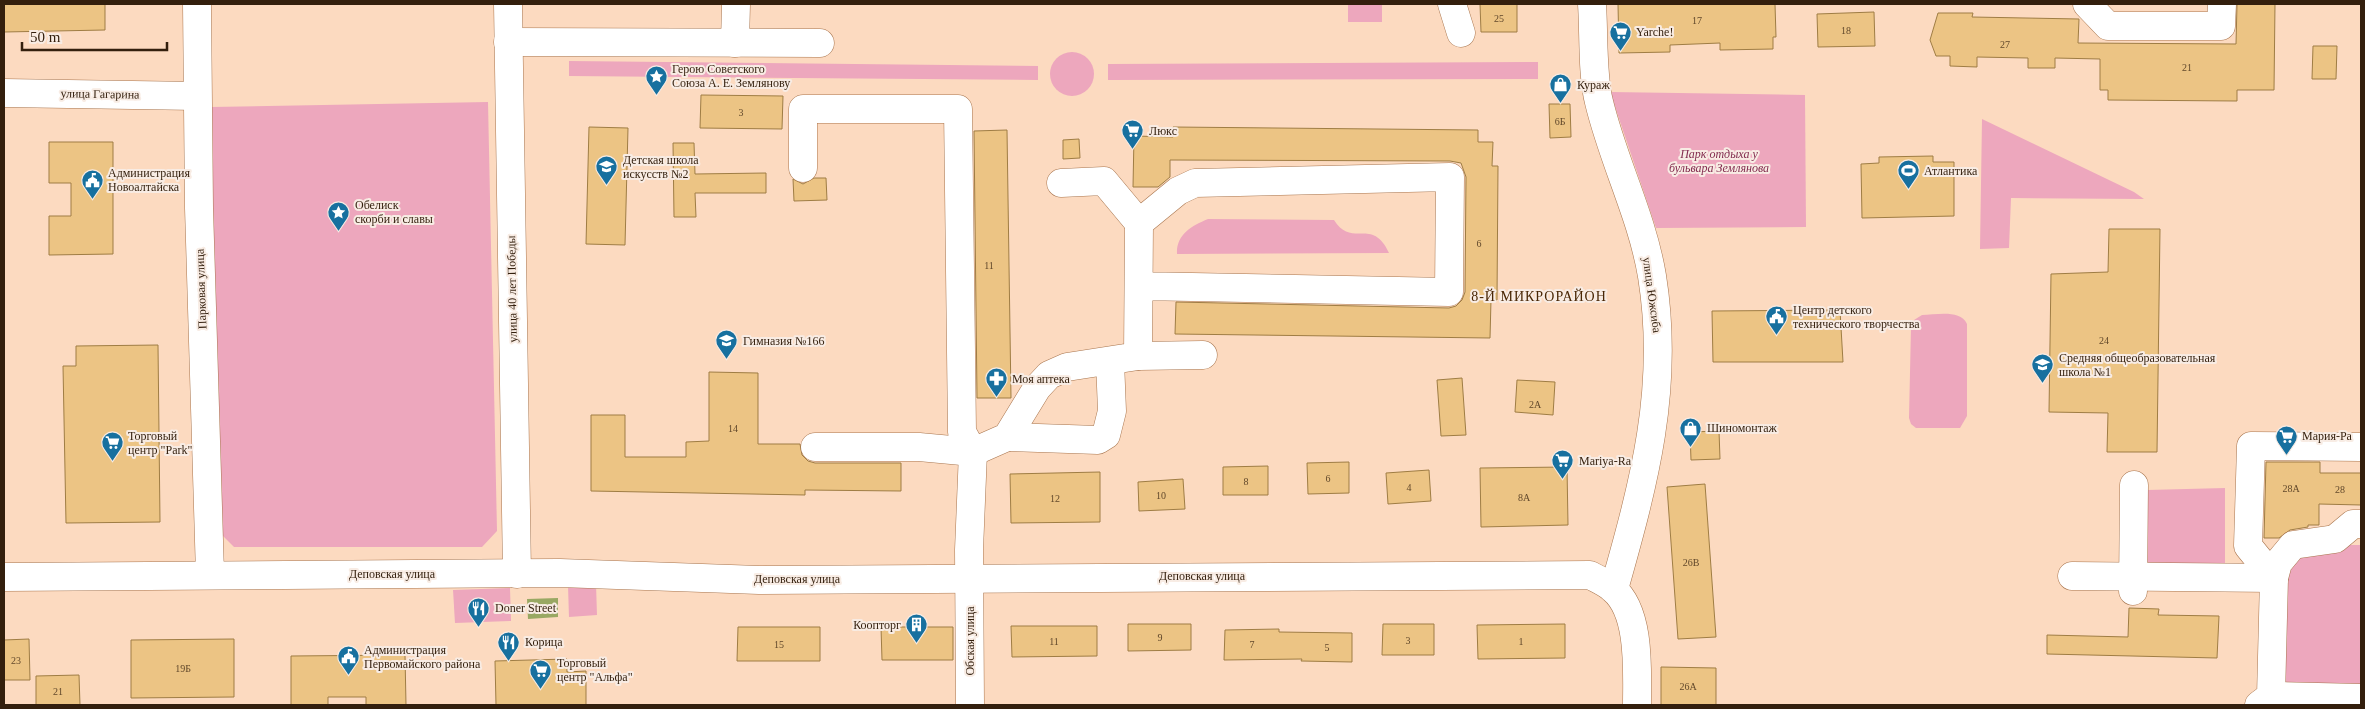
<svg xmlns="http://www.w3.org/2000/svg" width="2365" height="709" font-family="Georgia,serif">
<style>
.green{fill:#eda7bd}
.water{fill:#99a863}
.building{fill:#ecc484;stroke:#9f7d44}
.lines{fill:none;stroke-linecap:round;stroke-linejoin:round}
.minor-casing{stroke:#a9754d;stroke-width:29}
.minor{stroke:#fff;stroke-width:28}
.labels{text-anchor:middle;stroke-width:4;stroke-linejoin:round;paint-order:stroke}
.number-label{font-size:10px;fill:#61482b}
.poi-label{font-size:12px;fill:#331f0d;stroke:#f8ece4;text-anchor:start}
.street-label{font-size:12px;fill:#331f0d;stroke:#f8ece4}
.park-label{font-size:12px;font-style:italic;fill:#832c4f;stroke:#f8ece4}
.neighbourhood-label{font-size:14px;letter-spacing:1px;fill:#492604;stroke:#f8ece4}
</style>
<rect width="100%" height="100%" fill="#fcdac0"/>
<g class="green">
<rect x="1348" y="4" width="34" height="18"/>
<circle cx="1072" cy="74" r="22"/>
<path d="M569 61 1038 66V80L569 76Z"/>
<path d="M1538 62V79L1108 80V64Z"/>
<path d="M1610 92 1805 95 1806 227 1656 228Z"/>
<path d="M488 102 497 531 482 547H234L219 532 211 107Z"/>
<path d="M1982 119 2134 192 2144 199 2011 198 2009 248 1980 249Z"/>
<path d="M1208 219 1334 220C1352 249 1372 216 1389 253L1177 254C1176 235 1191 226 1208 219Z"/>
<path d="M1922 315C1936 315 1960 309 1967 324V416L1960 428H1916L1911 424 1909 418 1911 327 1914 320Z"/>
<path d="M2225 488V563L2146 564 2147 490Z"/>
<path d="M2341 545H2361V688H2283V578L2289 560Z"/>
<path d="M596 584 597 615 569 617 568 586Z"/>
<path d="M510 588 511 621 455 623 453 590Z"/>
</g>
<path class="water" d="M558 598V617L528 619 527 599Z"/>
<g class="building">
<path d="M4 4H105V30L4 32Z"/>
<path d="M1480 4H1517V32H1481Z"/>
<path d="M1618 4H1775L1776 37H1773V49L1720 50V43L1670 45V52L1619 53Z"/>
<path d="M2237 4H2275L2274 90H2237V101L2108 100V90H2100V59L2055 58V68H2028V58L1977 57V67L1950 66V56H1936L1930 40 1938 13H1973L1972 17 2079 19 2078 43 2236 44Z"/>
<path d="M1874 12 1875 46 1818 47 1817 14Z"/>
<path d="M2313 46H2337L2336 79H2312Z"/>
<path d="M701 95 783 96 782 129 700 128Z"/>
<path d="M1549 104H1570L1571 137 1550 138Z"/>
<path d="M589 127 628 128 625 245 586 244Z"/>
<path d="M1173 127 1478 130V142H1493L1492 166H1498L1497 300H1491L1490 338 1175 334 1176 302 1449 308 1456 306 1462 300 1465 292 1466 177 1461 163 1450 161 1170 160V177L1158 187H1133L1134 136 1173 137Z"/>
<path d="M1007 130 1011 398H977L974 131Z"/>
<path d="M1079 139 1080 158 1063 159V140Z"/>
<path d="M49 142H113V254L49 255V216H71V183H49Z"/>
<path d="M673 143H694L695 174 766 173V193H695L696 217H674Z"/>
<path d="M1933 156V162H1954V216L1862 218 1861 164 1879 163V157Z"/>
<path d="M814 178H826L827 200 794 201 793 179 803 184Z"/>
<path d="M2109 229H2160L2157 452H2107L2108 413 2049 412 2051 274 2108 272Z"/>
<path d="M1840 310 1843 362H1713L1712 311Z"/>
<path d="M158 345 160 522 66 523 63 366H76V346Z"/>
<path d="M709 372 758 373V444H800L802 455 808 461 815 463H901V491L805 490V495L591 491V415H625V457H686V442L709 441Z"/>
<path d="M1462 378 1466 435 1441 436 1437 380Z"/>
<path d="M1517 380 1555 382 1553 415 1515 412Z"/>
<path d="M1719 431 1720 459 1691 460 1690 432Z"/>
<path d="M1349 462V493L1308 494 1307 463Z"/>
<path d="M2266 462H2320V473H2361V505L2319 504V525H2308V527L2290 530 2279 538H2264Z"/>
<path d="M1268 466V495H1223V467Z"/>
<path d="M1567 467 1568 525 1481 527 1480 468Z"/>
<path d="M1429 470 1431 501 1388 504 1386 473Z"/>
<path d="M1100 472V522L1011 523 1010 474Z"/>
<path d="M1183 479 1185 509 1139 511 1138 482Z"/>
<path d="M1705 484 1716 637 1678 639 1667 487Z"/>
<path d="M2129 608 2159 609 2158 615 2219 616 2217 658 2047 654V635L2128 637Z"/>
<path d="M1128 624H1191V650L1128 651Z"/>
<path d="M1383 624H1434V655H1382Z"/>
<path d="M1565 624V658L1478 659 1477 625Z"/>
<path d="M1011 626H1097V656L1012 657Z"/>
<path d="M738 627H820V661H737Z"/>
<path d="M881 627H953V660H882Z"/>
<path d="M1279 629V632L1352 633V662L1301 661 1302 659 1224 660 1225 630Z"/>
<path d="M29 639 30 680H4V640Z"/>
<path d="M234 639V697L131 698V640Z"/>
<path d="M405 655 406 705H366V697H328V705H291V656Z"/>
<path d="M567 659V672L586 671V705H496L495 661Z"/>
<path d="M1661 667 1716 668V705H1661Z"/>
<path d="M79 675 80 705H36V676Z"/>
</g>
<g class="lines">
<defs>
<g id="minor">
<path d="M197 4 199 208 210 574"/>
<path d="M508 4 517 574"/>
<path d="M1452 4 1461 33"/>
<path d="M1592 4C1594 32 1592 76 1599 102 1613 161 1642 216 1652 276 1670 388 1644 483 1614 589"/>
<path d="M2087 4 2108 26H2221L2222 4"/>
<path d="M508 42 820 43"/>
<path d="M735 43 736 4"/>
<path d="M4 93 197 96"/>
<path d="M803 168V109H958L962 432 973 452 969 550 970 705"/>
<path d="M1061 183 1104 181 1139 223"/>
<path d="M1138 356 1203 355"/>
<path d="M1007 437 1098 440 1106 435 1112 411 1110 361"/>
<path d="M815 447H919L973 452 1007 437 1037 388 1049 375 1067 367 1138 356 1139 223 1178 191 1195 183 1450 177 1449 292 1139 286"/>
<path d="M2072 576 2274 578"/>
<path d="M4 577 560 573 759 580 1590 575C1597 579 1607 583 1613 589 1641 612 1637 672 1637 705"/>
<path d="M2274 578 2248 546 2251 446 2361 447"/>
<path d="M2133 591 2134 485"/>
<path d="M2271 696 2361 698"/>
<path d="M2259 705 2271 696 2274 578 2278 563 2293 545 2335 539 2353 524H2361"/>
</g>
</defs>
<use href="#minor" class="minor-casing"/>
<use href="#minor" class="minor"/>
</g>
<defs>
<symbol id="supermarket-pin" viewBox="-11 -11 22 30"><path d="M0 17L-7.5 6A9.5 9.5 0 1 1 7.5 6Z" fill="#17709f" stroke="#f8ece4"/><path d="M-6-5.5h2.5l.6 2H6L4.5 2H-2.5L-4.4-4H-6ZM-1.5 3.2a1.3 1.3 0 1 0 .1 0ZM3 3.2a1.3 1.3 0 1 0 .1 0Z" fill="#fff"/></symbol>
<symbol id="sight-pin" viewBox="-11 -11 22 30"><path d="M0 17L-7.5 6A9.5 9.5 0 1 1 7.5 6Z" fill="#17709f" stroke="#f8ece4"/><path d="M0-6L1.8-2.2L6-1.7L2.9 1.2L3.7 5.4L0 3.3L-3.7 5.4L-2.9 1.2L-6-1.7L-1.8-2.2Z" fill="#fff"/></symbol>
<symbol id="shop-pin" viewBox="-11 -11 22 30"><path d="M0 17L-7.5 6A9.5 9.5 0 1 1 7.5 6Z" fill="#17709f" stroke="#f8ece4"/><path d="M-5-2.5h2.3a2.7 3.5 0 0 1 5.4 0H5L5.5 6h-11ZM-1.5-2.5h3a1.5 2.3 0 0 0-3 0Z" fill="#fff"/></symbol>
<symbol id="school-pin" viewBox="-11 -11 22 30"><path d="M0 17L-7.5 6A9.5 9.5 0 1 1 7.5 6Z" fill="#17709f" stroke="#f8ece4"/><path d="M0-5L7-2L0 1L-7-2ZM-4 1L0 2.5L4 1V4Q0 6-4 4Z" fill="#fff"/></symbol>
<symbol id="stadium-pin" viewBox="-11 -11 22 30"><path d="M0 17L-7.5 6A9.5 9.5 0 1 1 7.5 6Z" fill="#17709f" stroke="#f8ece4"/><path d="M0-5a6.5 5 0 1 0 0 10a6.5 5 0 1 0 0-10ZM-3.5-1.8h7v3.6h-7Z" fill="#fff"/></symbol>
<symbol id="civic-pin" viewBox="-11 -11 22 30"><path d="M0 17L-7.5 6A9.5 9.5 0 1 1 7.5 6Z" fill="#17709f" stroke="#f8ece4"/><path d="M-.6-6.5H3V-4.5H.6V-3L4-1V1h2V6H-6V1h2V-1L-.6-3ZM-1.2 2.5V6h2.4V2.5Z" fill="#fff"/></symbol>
<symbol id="pharmacy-pin" viewBox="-11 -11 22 30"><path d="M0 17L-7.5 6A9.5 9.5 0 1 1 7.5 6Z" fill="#17709f" stroke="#f8ece4"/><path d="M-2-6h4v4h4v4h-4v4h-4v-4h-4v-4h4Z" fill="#fff"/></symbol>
<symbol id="restaurant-pin" viewBox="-11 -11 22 30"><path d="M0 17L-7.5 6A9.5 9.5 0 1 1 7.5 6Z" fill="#17709f" stroke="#f8ece4"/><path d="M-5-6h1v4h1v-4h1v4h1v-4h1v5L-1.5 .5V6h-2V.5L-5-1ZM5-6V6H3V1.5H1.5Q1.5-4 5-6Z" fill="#fff"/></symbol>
<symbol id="building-pin" viewBox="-11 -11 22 30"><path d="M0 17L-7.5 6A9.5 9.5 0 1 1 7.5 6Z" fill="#17709f" stroke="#f8ece4"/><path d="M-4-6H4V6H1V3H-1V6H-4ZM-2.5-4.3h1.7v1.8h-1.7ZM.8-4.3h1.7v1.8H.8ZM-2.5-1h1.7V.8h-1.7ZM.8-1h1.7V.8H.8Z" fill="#fff"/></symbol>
</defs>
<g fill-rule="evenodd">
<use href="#supermarket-pin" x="1608" y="20" width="25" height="34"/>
<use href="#sight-pin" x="644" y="64" width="25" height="34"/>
<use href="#shop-pin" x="1548" y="72" width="25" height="34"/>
<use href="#supermarket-pin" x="1120" y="118" width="25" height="34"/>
<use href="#school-pin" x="594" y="154" width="25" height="34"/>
<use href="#stadium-pin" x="1896" y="158" width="25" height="34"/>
<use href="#civic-pin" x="80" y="168" width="25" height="34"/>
<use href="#sight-pin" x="326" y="200" width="25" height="34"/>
<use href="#civic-pin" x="1764" y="304" width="25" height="34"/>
<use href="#school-pin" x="714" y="328" width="25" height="34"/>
<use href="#school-pin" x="2030" y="352" width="25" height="34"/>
<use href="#pharmacy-pin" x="984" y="366" width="25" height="34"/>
<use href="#shop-pin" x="1678" y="416" width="25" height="34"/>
<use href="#supermarket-pin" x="2274" y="424" width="25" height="34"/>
<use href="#supermarket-pin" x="100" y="430" width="25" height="34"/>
<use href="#supermarket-pin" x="1550" y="448" width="25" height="34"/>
<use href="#restaurant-pin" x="466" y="596" width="25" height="34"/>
<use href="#building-pin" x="904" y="612" width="25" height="34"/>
<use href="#restaurant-pin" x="496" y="630" width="25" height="34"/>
<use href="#civic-pin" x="336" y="644" width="25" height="34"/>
<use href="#supermarket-pin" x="528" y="658" width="25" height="34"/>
</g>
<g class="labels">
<g class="number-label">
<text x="1499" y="22">25</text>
<text x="1697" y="24">17</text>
<text x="1846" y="34">18</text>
<text x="2005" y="48">27</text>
<text x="2187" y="71">21</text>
<text x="741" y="116">3</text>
<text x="1560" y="125">6Б</text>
<text x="1479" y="247">6</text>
<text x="989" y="269">11</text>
<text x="2104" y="344">24</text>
<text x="1535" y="408">2А</text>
<text x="733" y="432">14</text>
<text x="1328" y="482">6</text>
<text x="1246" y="485">8</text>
<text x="1409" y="491">4</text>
<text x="2291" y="492">28А</text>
<text x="2340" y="493">28</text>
<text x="1161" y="499">10</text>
<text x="1524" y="501">8А</text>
<text x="1055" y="502">12</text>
<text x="1691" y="566">26В</text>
<text x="1160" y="641">9</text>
<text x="1408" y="644">3</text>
<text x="1054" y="645">11</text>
<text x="1521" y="645">1</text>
<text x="779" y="648">15</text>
<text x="1252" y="648">7</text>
<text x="1327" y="651">5</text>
<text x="16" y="664">23</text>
<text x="183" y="672">19Б</text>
<text x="1688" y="690">26А</text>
<text x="58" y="695">21</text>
</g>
<g class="poi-label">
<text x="1636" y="36">Yarche!</text>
<text x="672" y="73">Герою Советского<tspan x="672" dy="14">Союза А. Е. Землянову</tspan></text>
<text x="1577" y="89">Кураж</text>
<text x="1149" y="135">Люкс</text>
<text x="623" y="164">Детская школа<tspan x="623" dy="14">искусств №2</tspan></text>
<text x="1924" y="175">Атлантика</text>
<text x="108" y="177">Администрация<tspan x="108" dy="14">Новоалтайска</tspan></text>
<text x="355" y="209">Обелиск<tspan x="355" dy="14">скорби и славы</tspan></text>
<text x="1793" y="314">Центр детского<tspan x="1793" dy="14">технического творчества</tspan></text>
<text x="743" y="345">Гимназия №166</text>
<text x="2059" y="362">Средняя общеобразовательная<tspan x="2059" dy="14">школа №1</tspan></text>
<text x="1012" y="383">Моя аптека</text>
<text x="1707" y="432">Шиномонтаж</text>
<text x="128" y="440">Торговый<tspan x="128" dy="14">центр "Park"</tspan></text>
<text x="2302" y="440">Мария-Ра</text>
<text x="1579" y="465">Mariya-Ra</text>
<text x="495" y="612">Doner Street</text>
<text x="901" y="629" text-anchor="end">Коопторг</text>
<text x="525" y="646">Корица</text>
<text x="364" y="654">Администрация<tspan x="364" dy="14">Первомайского района</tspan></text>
<text x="557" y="667">Торговый<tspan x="557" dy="14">центр "Альфа"</tspan></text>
</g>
<g class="street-label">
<text transform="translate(100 94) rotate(1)" y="4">улица Гагарина</text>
<text transform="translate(201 289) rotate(-92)" y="4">Парковая улица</text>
<text transform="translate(512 289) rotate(-91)" y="4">улица 40 лет Победы</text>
<text transform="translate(1652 295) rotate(82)" y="4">улица Южсиба</text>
<text x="392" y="578">Деповская улица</text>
<text x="1202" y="580">Деповская улица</text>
<text x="797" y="583">Деповская улица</text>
<text transform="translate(970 641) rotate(-90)" y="4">Обская улица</text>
</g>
<g class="park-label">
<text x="1719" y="158">Парк отдыха у<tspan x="1719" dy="14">бульвара Землянова</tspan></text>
</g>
<g class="neighbourhood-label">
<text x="1539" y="301">8-Й МИКРОРАЙОН</text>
</g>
</g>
<rect width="2365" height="709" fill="none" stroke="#331f0d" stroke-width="10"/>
<path d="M22 42v8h145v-8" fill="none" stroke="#331f0d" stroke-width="2.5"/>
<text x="30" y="42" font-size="15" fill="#331f0d" stroke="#f8ece4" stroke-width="4" paint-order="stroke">50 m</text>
</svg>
